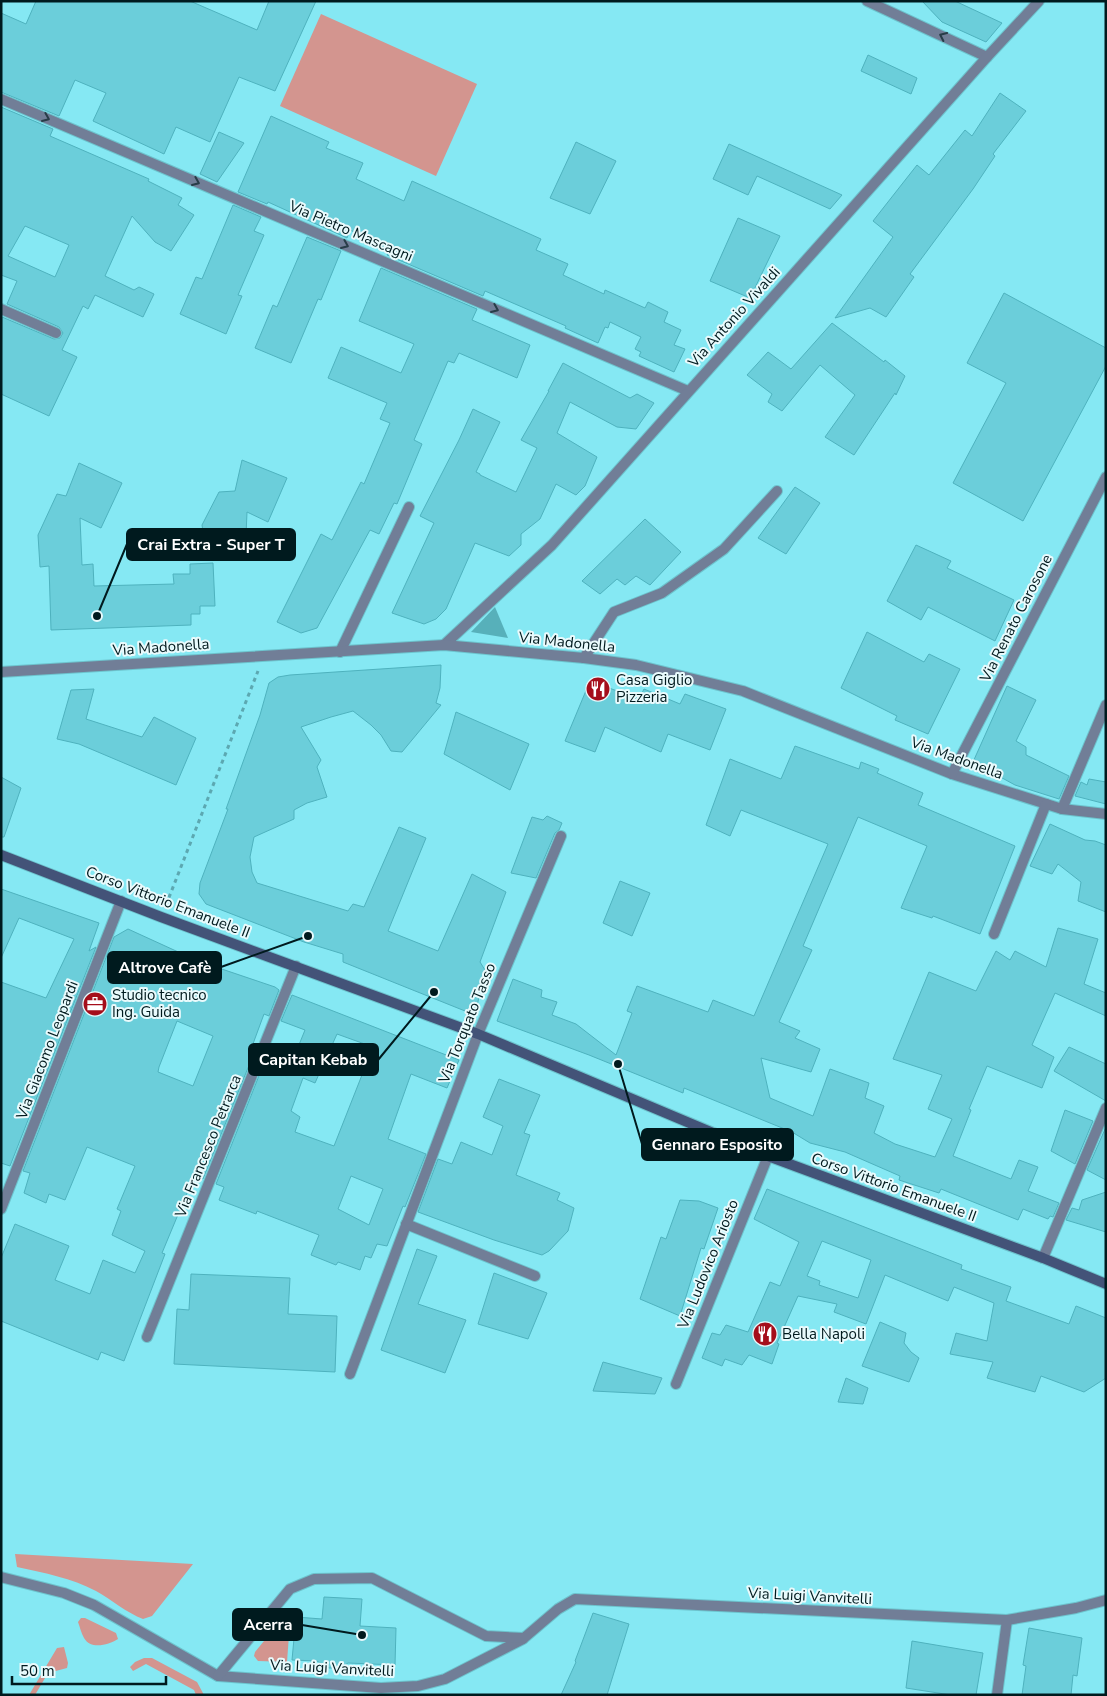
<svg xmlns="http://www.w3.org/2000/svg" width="1107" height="1696" font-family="'Nunito Sans',sans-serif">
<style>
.green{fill:#d3958f}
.water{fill:#57b0ba}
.building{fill:#6bceda;stroke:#4eb2be;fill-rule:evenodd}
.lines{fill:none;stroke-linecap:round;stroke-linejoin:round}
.street-casing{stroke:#6dc3cd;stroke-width:12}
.secondary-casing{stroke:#6dc3cd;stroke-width:12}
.path{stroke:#5ca8b1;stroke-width:3;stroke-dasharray:4 4;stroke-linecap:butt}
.street{stroke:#717e97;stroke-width:10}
.secondary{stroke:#435378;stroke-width:10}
.oneway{stroke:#283d48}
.labels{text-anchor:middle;stroke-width:4;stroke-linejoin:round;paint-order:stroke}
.street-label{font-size:15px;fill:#001a1e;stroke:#e9fafc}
.poi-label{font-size:15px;fill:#001a1e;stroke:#e9fafc;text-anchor:start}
.leader{fill:none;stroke:#001a1e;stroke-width:2}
.callout-dot{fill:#001a1e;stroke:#e9fafc;stroke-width:2}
.callout{fill:#001a1e;stroke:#001a1e;stroke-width:2}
.callout-label{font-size:16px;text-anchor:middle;font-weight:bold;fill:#fff}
</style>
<rect width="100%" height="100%" fill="#85e8f3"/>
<g class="green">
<path d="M321 14 477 84 436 176 280 106Z"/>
<path d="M15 1554 193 1564 152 1616 143 1619C127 1613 112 1600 96 1591 71 1578 45 1573 17 1567Z"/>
<path d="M291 1608 287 1662 258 1661 254 1656 255 1652Z"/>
<path d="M81 1618H85L116 1633 118 1639C108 1645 91 1650 84 1638 81 1633 80 1627 78 1622Z"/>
<path d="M64 1647 68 1663 67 1668 48 1673 35 1695H29L57 1648Z"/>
<path d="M144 1658H152L197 1682 204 1695H196L194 1690 146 1664 133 1671 130 1667 135 1662Z"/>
</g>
<path class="water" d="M495 607 508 638 471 632Z"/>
<g class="building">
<path d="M36 1H190L257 30 269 1H316L275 91 239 77 210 142 176 127 164 154 93 121 106 93 75 80 59 116 1 92V13L26 24Z"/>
<path d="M922 1H955L1002 23 986 42 942 22Z"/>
<path d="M868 55 917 78 911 94 861 71Z"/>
<path d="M1000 93 1026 111 993 154 995 156 973 189 910 274 914 277 886 317 870 308 835 318 893 237 873 221 917 165 929 175 965 130 972 136Z"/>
<path d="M1 107 53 129 50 136 149 179 148 181 182 198 178 205 194 215 171 251 155 242 132 216 105 276 134 290 139 287 154 294 143 317 95 295 88 309 83 306 62 350 77 357 49 416 1 394 2 317 54 339 60 338 63 333 59 327 7 304 17 281 1 275ZM25 226 69 245 55 277 8 256Z"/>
<path d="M271 116 329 142 326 148 363 163 356 179 404 201 412 181 541 239 536 250 568 264 563 275 604 294 605 290 645 308 648 302 668 312 664 322 681 330 674 345 685 349 674 372 639 356 641 352 635 349 641 337 610 322 608 328 605 327 598 343 565 328 566 326 485 291 483 296 387 255 388 253 381 250 383 245 350 230 347 238 268 202 267 204 238 192Z"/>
<path d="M219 132 244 143 217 182 200 174Z"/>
<path d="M576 142 616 161 590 214 550 198Z"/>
<path d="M729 144 842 195 830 209 757 176 748 195 713 179Z"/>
<path d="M233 205 261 217 254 231 264 235 238 295 242 296 226 334 180 314 196 277 202 279Z"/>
<path d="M738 218 780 236 750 298 710 281Z"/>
<path d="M307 237 341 251 321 300 318 299 291 363 255 348 273 305 277 307Z"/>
<path d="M381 268 477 309 472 320 530 345 517 378 459 353 454 363 448 361 414 440 422 444 397 504 394 503 379 534 370 530 317 628 301 633 277 622 321 534 332 540 361 482 364 484 390 423 380 419 387 403 328 378 341 347 401 373 414 344 359 321Z"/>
<path d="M1004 293 1106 348V366L1023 521 953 483 1006 383 967 363Z"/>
<path d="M832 323 884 362 885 360 905 376 896 395 895 393 854 455 825 437 855 395 820 365 782 411 768 402 772 394 747 375 768 352 791 369Z"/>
<path d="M563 363 630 398 637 394 654 403 636 429 617 427 570 402 557 433 597 457 585 486 576 495 556 484 540 519 521 534V545L509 556 475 543 446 609 436 619 424 624 392 613 434 523 420 516 459 440 473 409 500 422 476 472 480 474V475L516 492 537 448 521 440 549 391H548Z"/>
<path d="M242 460 287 478 268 522 247 512 245 559 207 560 202 525 219 492 235 491Z"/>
<path d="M79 463 122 483 101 528 80 518 82 565 93 564 94 586 174 584 173 574H190V564L213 563 215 606H200V614H191V625L51 630 49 566 40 567 38 535 57 494 66 496Z"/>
<path d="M795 487 820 503 786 554 758 538Z"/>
<path d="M645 519 681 552 650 585 636 576 625 585 617 579 600 594 582 581Z"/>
<path d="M916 545 951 561 947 568 1014 600 995 641 928 607 921 620 887 601Z"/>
<path d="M867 632 924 662 929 654 960 669 928 734 895 720 897 716 841 688Z"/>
<path d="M441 665 440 688 436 703 441 705 402 752 391 751 381 735 371 725 353 711 331 717 301 727 321 760 317 767 327 797 307 803 294 810V819L254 837 250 857 252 872 257 883 348 911 353 904 364 907 399 827 426 838 388 931 438 951 472 874 506 892 480 962 485 970 475 1015 343 962V954L304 942 206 904 199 894 200 883 228 809H226L260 715 269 683 278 677 290 675Z"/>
<path d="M590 681 639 699 644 689 680 704 685 694 726 709 710 750 668 734 661 752 605 727 595 752 565 741Z"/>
<path d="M1007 686 1036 700 1016 741 1026 747V755L1069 776 1059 799 1015 785 973 762Z"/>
<path d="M94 689 86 719 142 737 154 717 196 738 176 785 79 744 57 739 71 690Z"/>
<path d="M456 712 529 744 510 790 444 754Z"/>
<path d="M795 746 859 769 861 762 879 769 877 773 923 793 918 805 1015 846 980 934 933 916 932 918 901 908 927 846 858 817 803 946 812 950 779 1022 800 1031 795 1038 820 1049 811 1072 761 1058 770 1098 813 1116 830 1069 869 1083 865 1098 884 1106 874 1133 895 1144 935 1157 952 1119 928 1109 942 1075 893 1059 929 972 976 991 996 951 1010 960 1015 951 1046 967 1058 928 1098 939 1084 984 1106 993V1016L1055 993 1032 1045 1054 1057 1042 1088 987 1066 969 1109 971 1110 953 1156 1011 1179 1019 1160 1038 1167 1028 1191 1059 1203 1053 1217 1050 1216 1048 1219 1023 1209 1018 1220 941 1189 939 1193 899 1180 900 1176 845 1152 810 1143 792 1132 684 1088 683 1093 589 1055 497 1021 513 979 542 990 541 997 557 1002 552 1015 576 1024 616 1055 632 1013 627 1011 637 986 708 1012 713 1000 754 1016 828 844 741 810 730 836 706 825 730 759 781 779Z"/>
<path d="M1 777 21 788 4 837H1Z"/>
<path d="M1089 779 1106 782V804L1075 796 1081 782 1087 785Z"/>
<path d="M547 816 562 823 559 830 555 833 536 878 511 873 532 817 543 820Z"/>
<path d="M1050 824 1085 840 1095 841 1106 845V912L1078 901 1081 882 1058 864 1052 874 1030 866Z"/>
<path d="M620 881 650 893 632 936 603 923Z"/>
<path d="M1 889 99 923 89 951 96 947 10 1166 1 1163V982L46 998 74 939 19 918 1 958Z"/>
<path d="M128 929 198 961 275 987 279 990 269 1016 264 1014 250 1052 254 1053 203 1179 196 1176 197 1169 162 1253 165 1254 124 1361 101 1352 98 1360 1 1321V1258L15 1224 69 1246 55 1280 90 1294 103 1260 135 1273 145 1251 112 1235 121 1211 117 1209 135 1166 87 1147 65 1200 49 1194 46 1203 24 1193 30 1173 23 1171 114 937ZM177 1021 213 1036 193 1086 158 1072 159 1067Z"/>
<path d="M292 995 459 1060 447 1088 411 1074 388 1139 426 1154 405 1207 403 1206 387 1246 377 1244 371 1258 365 1256 360 1270 338 1262 336 1265 311 1255 319 1235 257 1211 256 1214 219 1200 224 1187 216 1184 266 1058 290 1067 305 1030 281 1021ZM337 1034 373 1047 334 1146 295 1132 300 1117 291 1111 303 1078 315 1083ZM351 1176 383 1189 369 1225 338 1209Z"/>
<path d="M1069 1047 1106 1064V1101L1054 1071Z"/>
<path d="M499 1079 540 1095 524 1133 530 1135 516 1175 560 1193 557 1200 574 1208 568 1231 549 1251 542 1255 494 1240 418 1212 438 1159 452 1164 461 1142 492 1155 503 1126 483 1117Z"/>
<path d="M1065 1110 1093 1121 1075 1164 1051 1151Z"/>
<path d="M1106 1127V1180L1087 1170Z"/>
<path d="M767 1189 962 1265 961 1269 1011 1287 1006 1301 1069 1324 1076 1306 1106 1318V1378L1084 1392 1041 1376 1035 1392 987 1378 993 1362 950 1354 956 1333 987 1341 994 1303 954 1287 948 1301 885 1275 866 1324 834 1312 837 1304 798 1296 777 1343 779 1344 772 1364 749 1355 742 1365 725 1359 722 1366 702 1358 712 1333 720 1335 726 1325 748 1332 770 1282 780 1286 799 1242 754 1219ZM822 1241 871 1260 858 1298 819 1285 820 1281 807 1276Z"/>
<path d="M1106 1192V1232L1066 1220 1072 1208 1079 1210 1082 1200Z"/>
<path d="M680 1200 699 1201 718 1208 704 1249 701 1248 680 1316 640 1299 661 1237 666 1239Z"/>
<path d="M417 1249 437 1256 418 1304 466 1320 445 1373 381 1350Z"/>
<path d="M494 1273 547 1293 528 1339 478 1324Z"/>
<path d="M191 1274 290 1278 288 1314 337 1316 335 1372 174 1364 177 1309 189 1310Z"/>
<path d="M880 1322 906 1333 904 1343 911 1352 919 1358 909 1382 862 1366Z"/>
<path d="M603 1362 662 1378 655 1394 593 1391Z"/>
<path d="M846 1378 868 1388 863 1404 838 1402Z"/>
<path d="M324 1597 362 1599 360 1626 396 1628 395 1665 348 1663 340 1668H329L317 1661 292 1660 296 1617 322 1619Z"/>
<path d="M593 1613 629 1624 607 1695H561L576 1662 575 1661Z"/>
<path d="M1029 1628 1082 1638 1077 1676 1073 1675 1071 1695H1022L1026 1666 1023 1665Z"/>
<path d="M912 1641 983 1653 976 1695H951L906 1688Z"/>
</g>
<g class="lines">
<defs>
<g id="street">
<path d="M867 1 987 57"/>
<path d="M1 99 688 391"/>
<path d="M1 309 56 333"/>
<path d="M444 645 552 545 987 57 1039 1"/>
<path d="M340 652 409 507"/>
<path d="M584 658 614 612 662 593 724 549 777 491"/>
<path d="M1 672 444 645 584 658 636 665 743 691 952 774 1062 809 1106 814"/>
<path d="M952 774 1106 477"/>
<path d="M1062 809 1106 705"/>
<path d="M994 934 1046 804"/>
<path d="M1 1209 121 901"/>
<path d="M406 1224 535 1276"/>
<path d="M1043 1258 1106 1108"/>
<path d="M147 1337 296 966"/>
<path d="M350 1374 478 1034 561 836"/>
<path d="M676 1384 768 1156"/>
<path d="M1 1577 64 1593 94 1605 218 1676 381 1688 418 1686 445 1679 523 1639"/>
<path d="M218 1676 290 1589 314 1579 372 1578 486 1636 524 1638 558 1609 575 1599 1007 1620 1076 1608 1106 1600"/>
<path d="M997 1695 1007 1620"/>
</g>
<path id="secondary" d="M1 855 161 917 478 1034 768 1156 1043 1258 1106 1284"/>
</defs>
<use href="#street" class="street-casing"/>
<use href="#secondary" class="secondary-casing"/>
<path class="path" d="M166 905 258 671"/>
<use href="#street" class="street"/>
<use href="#secondary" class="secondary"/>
</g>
<defs><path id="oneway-chevron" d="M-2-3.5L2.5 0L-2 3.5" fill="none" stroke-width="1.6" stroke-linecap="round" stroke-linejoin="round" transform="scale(1.25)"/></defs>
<g class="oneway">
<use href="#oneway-chevron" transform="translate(943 36) rotate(-155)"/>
<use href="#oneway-chevron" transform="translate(46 118) rotate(23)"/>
<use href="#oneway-chevron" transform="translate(196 182) rotate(23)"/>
<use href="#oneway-chevron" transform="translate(345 245) rotate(23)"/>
<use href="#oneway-chevron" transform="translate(495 309) rotate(23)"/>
</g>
<defs>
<symbol id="restaurant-disc" viewBox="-11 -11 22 22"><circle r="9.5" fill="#a50e1b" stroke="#e9fafc"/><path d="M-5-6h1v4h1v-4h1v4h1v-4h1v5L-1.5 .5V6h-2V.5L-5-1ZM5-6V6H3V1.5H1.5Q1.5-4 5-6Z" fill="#fff"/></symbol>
<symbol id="office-disc" viewBox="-11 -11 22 22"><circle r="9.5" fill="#a50e1b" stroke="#e9fafc"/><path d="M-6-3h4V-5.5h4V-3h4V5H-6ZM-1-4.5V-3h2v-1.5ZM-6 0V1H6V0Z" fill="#fff"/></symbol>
</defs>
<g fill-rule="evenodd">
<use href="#restaurant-disc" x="584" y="675" width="28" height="28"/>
<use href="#office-disc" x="81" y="990" width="28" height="28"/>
<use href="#restaurant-disc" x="751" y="1320" width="28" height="28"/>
</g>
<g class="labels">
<g class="street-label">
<text transform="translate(351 231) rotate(23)" y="5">Via Pietro Mascagni</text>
<text transform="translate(734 317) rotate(-48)" y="5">Via Antonio Vivaldi</text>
<text transform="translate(1016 618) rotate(-63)" y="5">Via Renato Carosone</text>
<text transform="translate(567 642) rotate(6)" y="5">Via Madonella</text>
<text transform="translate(161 647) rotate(-4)" y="5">Via Madonella</text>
<text transform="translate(957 758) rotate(20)" y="5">Via Madonella</text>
<text transform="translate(168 902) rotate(21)" y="5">Corso Vittorio Emanuele II</text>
<text transform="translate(467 1023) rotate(-68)" y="5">Via Torquato Tasso</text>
<text transform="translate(47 1050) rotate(-69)" y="5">Via Giacomo Leopardi</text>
<text transform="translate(208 1146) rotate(-68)" y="5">Via Francesco Petrarca</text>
<text transform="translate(894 1187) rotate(20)" y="5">Corso Vittorio Emanuele II</text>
<text transform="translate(708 1264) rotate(-68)" y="5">Via Ludovico Ariosto</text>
<text transform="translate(810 1596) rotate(3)" y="5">Via Luigi Vanvitelli</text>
<text transform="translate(332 1668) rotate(3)" y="5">Via Luigi Vanvitelli</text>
</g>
<g class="poi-label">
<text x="616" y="685">Casa Giglio<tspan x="616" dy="17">Pizzeria</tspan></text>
<text x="112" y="1000">Studio tecnico<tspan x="112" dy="17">Ing. Guida</tspan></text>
<text x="782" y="1339">Bella Napoli</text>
</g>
</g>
<path class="leader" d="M97 616L127 544M308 936L221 967M434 992L378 1060M618 1064L642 1144M362 1635L302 1625"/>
<g class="callout-dot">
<circle cx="97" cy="616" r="5"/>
<circle cx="308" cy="936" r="5"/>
<circle cx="434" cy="992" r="5"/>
<circle cx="618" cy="1064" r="5"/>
<circle cx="362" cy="1635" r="5"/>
</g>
<g class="callout">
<rect x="127" y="529" width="168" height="31" rx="5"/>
<rect x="108" y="952" width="113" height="31" rx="5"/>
<rect x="249" y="1044" width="129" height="31" rx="5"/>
<rect x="642" y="1129" width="151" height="31" rx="5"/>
<rect x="233" y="1609" width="69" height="31" rx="5"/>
</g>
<g class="callout-label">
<text x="211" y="550">Crai Extra - Super T</text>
<text x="165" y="973">Altrove Cafè</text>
<text x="313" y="1065">Capitan Kebab</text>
<text x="717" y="1150">Gennaro Esposito</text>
<text x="268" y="1630">Acerra</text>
</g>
<rect width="1107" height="1696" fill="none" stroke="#001a1e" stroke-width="5"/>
<path d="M12 1676v8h154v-8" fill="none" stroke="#001a1e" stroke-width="2.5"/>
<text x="20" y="1676" font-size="15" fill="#001a1e" stroke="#e9fafc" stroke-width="4" paint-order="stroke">50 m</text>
</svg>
